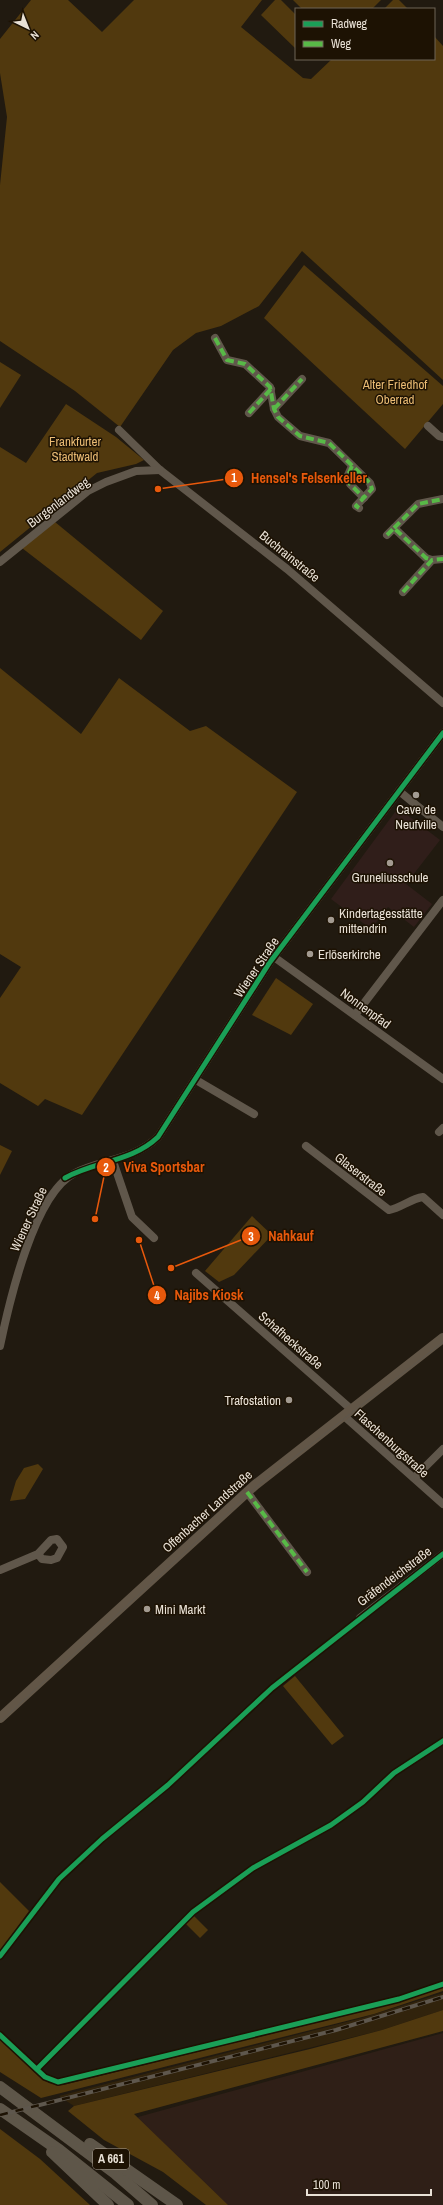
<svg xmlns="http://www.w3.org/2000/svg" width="443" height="2205" font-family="'Archivo Narrow',sans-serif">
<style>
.commercial{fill:#2f1f17}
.built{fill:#31230c}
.education{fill:#301e1a}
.green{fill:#51390e}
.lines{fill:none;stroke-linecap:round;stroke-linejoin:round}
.minor{stroke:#60574b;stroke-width:8}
.major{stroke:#625647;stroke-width:10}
.highway{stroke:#5e5649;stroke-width:12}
.tram{stroke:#5e574d;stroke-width:1}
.rail-casing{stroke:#5e574d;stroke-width:4}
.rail{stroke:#1d1203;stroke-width:2.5;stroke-dasharray:8;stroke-linecap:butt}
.quiet{stroke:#58b947;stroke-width:4;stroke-dasharray:8 4;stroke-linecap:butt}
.cycleway-casing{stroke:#1d1203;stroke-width:8}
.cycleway{stroke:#1a9f57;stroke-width:5}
.poi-dot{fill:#a39b91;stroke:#1d1203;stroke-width:1.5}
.labels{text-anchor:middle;stroke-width:3;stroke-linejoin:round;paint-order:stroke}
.shield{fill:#1d1203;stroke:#aca397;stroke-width:1}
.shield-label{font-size:12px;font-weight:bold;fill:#e9e1d6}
.park-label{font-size:13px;fill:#ebbc74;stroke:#1d1203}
.street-label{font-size:13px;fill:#e9e1d6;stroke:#1d1203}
.poi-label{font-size:13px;fill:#e9e1d6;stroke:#1d1203;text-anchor:start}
.leader{fill:none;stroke:#e8590c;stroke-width:1.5}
.callout-dot{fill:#e8590c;stroke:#1d1203;stroke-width:1.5}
.mark-label{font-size:12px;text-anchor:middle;font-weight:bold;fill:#fff}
.callout-label{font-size:14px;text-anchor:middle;font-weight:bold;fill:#e8590c;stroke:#1d1203;stroke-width:3;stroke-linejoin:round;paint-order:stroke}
</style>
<rect width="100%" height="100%" fill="#211a10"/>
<path class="commercial" d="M443 2033V2205H219L143 2134 138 2117Z"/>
<path class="built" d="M443 1993V2010L382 2030 74 2106 59 2096 362 2018Z"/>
<path class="education" d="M398 808 440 840 406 884 432 904 414 927 388 907 371 929 331 899Z"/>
<g class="green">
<path d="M31 0H68L102 32 134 0H262L241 27 303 78 311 79 332 59H434V36L443 46V380L302 251 259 306 221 326 196 333 173 350 120 427 75 391 0 341V185L7 117 0 73V39Z"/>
<path d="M275 0H281L296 15V49L261 15Z"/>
<path d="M293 0H381L372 9H302Z"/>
<path d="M393 0H399L408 9H384Z"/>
<path d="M304 265 443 386V404L405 449 264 318Z"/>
<path d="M0 362 21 375 0 408Z"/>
<path d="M66 404 116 437 144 460 136 464 97 473 0 552V447L26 463Z"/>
<path d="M55 522 163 611 141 640 22 548Z"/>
<path d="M0 668 81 734 119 678 190 731 206 726 297 792 82 1115 45 1099 38 1106 0 1083V998L21 967 0 954Z"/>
<path d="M276 978 313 1004 291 1035 252 1015Z"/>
<path d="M0 1145 12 1151 0 1175Z"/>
<path d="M252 1216 272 1235 234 1275 219 1282 205 1271Z"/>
<path d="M38 1464 43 1469 25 1499 10 1501 16 1481 24 1468Z"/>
<path d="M295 1676 344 1736 332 1745 283 1686Z"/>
<path d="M0 1882 29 1911 0 1951Z"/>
<path d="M192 1914 208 1930 200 1938 184 1922Z"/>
<path d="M443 1987V1991L374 2014 41 2098 0 2072V2038L49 2083 63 2085 397 2003Z"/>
<path d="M443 2010V2031L432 2034 134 2114 228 2205H206L163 2172 104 2140 68 2111 74 2106 310 2049 382 2030Z"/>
<path d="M0 2129 40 2159 90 2205H0Z"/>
</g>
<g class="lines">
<g class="minor">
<path d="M215 338 227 360 245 364 270 387 274 409 278 417 300 436 329 443 370 483 372 489 356 506 359 508"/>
<path d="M274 409 302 379"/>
<path d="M249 413 271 389"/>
<path d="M428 426 439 436 443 437"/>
<path d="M119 430 160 470 287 569 443 703"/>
<path d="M352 466 348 475 350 484 364 498"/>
<path d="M394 528 418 504 443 499"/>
<path d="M387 535 394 528 426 558 432 560"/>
<path d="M0 562 88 491 106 482 136 471 160 470"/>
<path d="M403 592 432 560 443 559"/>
<path d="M399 791 443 827"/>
<path d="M274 957 443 1079"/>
<path d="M355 1015 443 900"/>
<path d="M196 1080 254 1114"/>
<path d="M439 1132 443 1128"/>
<path d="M306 1146 389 1210C401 1208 410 1199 423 1197L443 1215"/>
<path d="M113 1161 132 1217 154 1238"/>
<path d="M196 1273 352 1410"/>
<path d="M0 1346C9 1303 34 1193 75 1173 103 1159 134 1160 158 1137L270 962 443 733"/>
<path d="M344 1416 443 1504"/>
<path d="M414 1478 443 1449"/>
<path d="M247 1492 307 1572"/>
<path d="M0 1570 38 1554 51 1540 57 1539 63 1547 57 1558 51 1560 42 1559 38 1554"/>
<path d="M360 1618 443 1554"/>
</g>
<path class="major" d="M0 1718 255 1485 443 1338"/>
<g class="highway">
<path d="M0 2087 115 2173 152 2205"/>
<path d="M0 2109 59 2150 128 2205"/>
<path d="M90 2144 177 2205"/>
<path d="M52 2152 108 2205"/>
</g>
<path class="tram" d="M0 1722 257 1486 443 1342"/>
<defs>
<path id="rail" d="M0 2115 336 2030 443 1997"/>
</defs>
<use href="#rail" class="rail-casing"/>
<use href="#rail" class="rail"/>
<g class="quiet">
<path d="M215 338 227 360 245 364 270 387 274 409 278 417 300 436 329 443 370 483 372 489 356 506 359 508"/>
<path d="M274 409 302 379"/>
<path d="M249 413 271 389"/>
<path d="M352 466 348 475 350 484 364 498"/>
<path d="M394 528 418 504 443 499"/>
<path d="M387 535 394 528 426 558 432 560"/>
<path d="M403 592 432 560 443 559"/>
<path d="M247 1492 307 1572"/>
</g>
<defs>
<g id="cycleway">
<path d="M65 1178C95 1161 132 1162 158 1137L270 962 443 733"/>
<path d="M0 1956 59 1879 102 1839 168 1785 272 1688 443 1554"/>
<path d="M0 2035 45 2077 58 2082 399 1999 443 1984"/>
<path d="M37 2069 193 1912 253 1868 331 1825 363 1802 394 1773 443 1741"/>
</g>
</defs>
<use href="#cycleway" class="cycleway-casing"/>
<use href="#cycleway" class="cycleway"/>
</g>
<g class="poi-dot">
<circle cx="416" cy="795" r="4"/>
<circle cx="390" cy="863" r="4"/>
<circle cx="331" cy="920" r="4"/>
<circle cx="310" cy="954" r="4"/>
<circle cx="289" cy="1400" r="4"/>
<circle cx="147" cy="1609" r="4"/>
</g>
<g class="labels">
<rect class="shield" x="93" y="2149" width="36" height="20" rx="3"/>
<g class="shield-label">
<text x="111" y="2163">A 661</text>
</g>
<g class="park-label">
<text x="395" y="389">Alter Friedhof<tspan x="395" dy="15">Oberrad</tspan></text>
<text x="75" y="446">Frankfurter<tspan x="75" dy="15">Stadtwald</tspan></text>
</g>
<g class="street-label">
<text transform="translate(58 502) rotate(-37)" y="5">Burgenlandweg</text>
<text transform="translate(290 556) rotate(39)" y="5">Buchrainstraße</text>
<text transform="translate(256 967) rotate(-56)" y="5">Wiener Straße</text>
<text transform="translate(366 1008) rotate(36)" y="5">Nonnenpfad</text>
<text transform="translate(361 1174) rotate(38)" y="5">Glaserstraße</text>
<text transform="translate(28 1219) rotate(-65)" y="5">Wiener Straße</text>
<text transform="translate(291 1340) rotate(41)" y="5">Schafheckstraße</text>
<text transform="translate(392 1443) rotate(42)" y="5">Flaschenburgstraße</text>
<text transform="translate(207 1511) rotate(-42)" y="5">Offenbacher Landstraße</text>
<text transform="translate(394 1576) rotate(-37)" y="5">Gräfendeichstraße</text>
</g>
<g class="poi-label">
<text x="416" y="814" text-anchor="middle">Cave de<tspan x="416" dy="15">Neufville</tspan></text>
<text x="390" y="882" text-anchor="middle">Gruneliusschule</text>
<text x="339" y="918">Kindertagesstätte<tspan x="339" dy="15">mittendrin</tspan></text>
<text x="318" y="959">Erlöserkirche</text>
<text x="281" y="1405" text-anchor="end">Trafostation</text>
<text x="155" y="1614">Mini Markt</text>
</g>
</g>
<path class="leader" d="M158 489L234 478M95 1219L106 1167M171 1268L251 1236M139 1240L157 1295"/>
<g class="callout-dot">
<circle cx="158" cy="489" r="4"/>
<circle cx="95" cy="1219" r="4"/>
<circle cx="171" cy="1268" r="4"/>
<circle cx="139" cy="1240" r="4"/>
<circle cx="234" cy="478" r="10"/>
<circle cx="106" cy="1167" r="10"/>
<circle cx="251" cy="1236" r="10"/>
<circle cx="157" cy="1295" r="10"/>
</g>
<g class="mark-label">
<text x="234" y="482">1</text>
<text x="106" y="1172">2</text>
<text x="251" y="1241">3</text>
<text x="157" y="1300">4</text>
</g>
<g class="callout-label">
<text x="309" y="483">Hensel's Felsenkeller</text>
<text x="164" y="1172">Viva Sportsbar</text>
<text x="291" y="1241">Nahkauf</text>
<text x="209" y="1300">Najibs Kiosk</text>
</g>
<rect x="295" y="8" width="140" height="52" fill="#1d1203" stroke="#6f6557"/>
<rect x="303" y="21" width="20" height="6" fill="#1a9f57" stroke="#6f6557"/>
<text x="331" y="28" font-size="12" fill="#e9e1d6">Radweg</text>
<rect x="303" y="41" width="20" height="6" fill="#58b947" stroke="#6f6557"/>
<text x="331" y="48" font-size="12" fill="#e9e1d6">Weg</text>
<g transform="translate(28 28) rotate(137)" stroke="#1d1203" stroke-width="3" paint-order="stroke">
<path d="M0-3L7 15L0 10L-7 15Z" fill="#e9e1d6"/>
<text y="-6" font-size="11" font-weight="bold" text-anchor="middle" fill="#e9e1d6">N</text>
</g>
<path d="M307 2189v6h124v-6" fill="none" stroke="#e9e1d6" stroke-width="2"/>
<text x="313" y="2189" font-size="12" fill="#e9e1d6" stroke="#1d1203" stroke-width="3" paint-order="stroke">100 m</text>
</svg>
